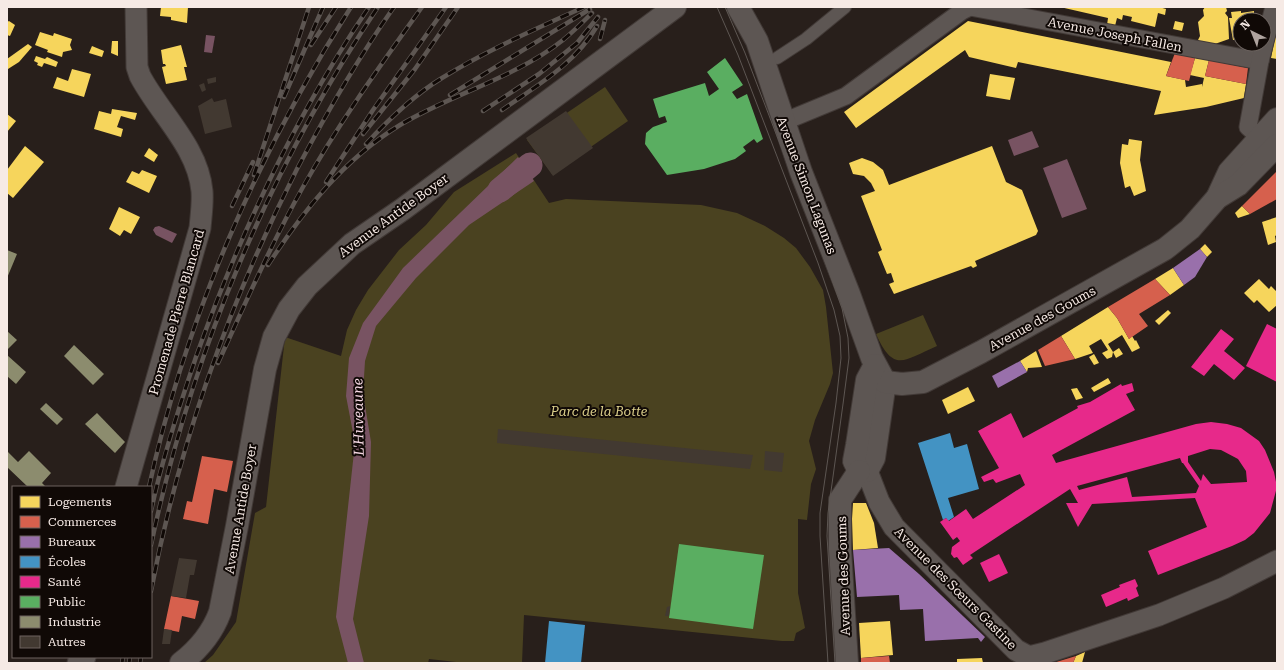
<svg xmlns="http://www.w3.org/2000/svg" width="1284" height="670" font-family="'Roboto Serif',serif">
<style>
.green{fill:#4a4220}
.water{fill:#785362}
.homes{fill:#f6d55c}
.shops{fill:#d6604d}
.offices{fill:#9970ab}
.schools{fill:#4393c3}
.health{fill:#e7298a;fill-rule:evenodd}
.public{fill:#5aae61}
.industry{fill:#8c8c6e}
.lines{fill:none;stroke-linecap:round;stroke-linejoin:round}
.river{stroke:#785362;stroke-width:25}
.building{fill:#423931}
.pedestrian-casing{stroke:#423a37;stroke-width:14}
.minor-casing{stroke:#423a37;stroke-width:19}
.tertiary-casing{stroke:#423a37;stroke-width:23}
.secondary-casing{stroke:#423a37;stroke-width:24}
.pedestrian{stroke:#5d5653;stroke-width:12}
.minor{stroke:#5d5653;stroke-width:17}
.tertiary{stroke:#5d5653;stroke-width:21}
.secondary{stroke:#5d5653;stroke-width:22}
.tram{stroke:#5d5652;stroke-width:1}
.rail-casing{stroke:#5d5652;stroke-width:4.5}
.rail{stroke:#100906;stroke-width:3;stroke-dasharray:9;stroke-linecap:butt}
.labels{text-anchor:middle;stroke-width:4;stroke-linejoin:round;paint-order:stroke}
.street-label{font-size:13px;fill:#f6eae5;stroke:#100906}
.park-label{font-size:13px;font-style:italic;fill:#dace8a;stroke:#100906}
.water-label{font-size:14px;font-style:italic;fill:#f7dae5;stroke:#100906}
</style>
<rect width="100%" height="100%" fill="#281f1b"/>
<g class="green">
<path d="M605 87 628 121 552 174 527 140Z"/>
<path d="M516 153 549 203 566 199 701 205 737 213 765 226 784 238 796 248 810 267 823 290 826 307 833 373 830 384 815 420 809 441 816 469 811 484 807 520 798 519V593L805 628 796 633 794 641H782L524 615 522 663H465L429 659 428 663H204L213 655 236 622 255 513 266 507 285 337 341 356 347 330 356 310 368 290 399 250 426 225 454 192Z"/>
<path d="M923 315 937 346C904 360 894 374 876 334Z"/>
</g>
<g class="water">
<path d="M206 35 215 36 212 53 204 52Z"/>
<path d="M1032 131 1039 147 1014 156 1008 140Z"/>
<path d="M518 157 534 181 469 225 416 278 376 326 365 361 363 393 371 442 369 516 353 619 364 663H348L336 617 355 443 346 396 349 358 363 323 403 268Z"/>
<path d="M1067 159 1087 209 1062 218 1043 168Z"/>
<path d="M159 226 177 234 172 243 156 235 153 230 155 227Z"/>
</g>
<g class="homes">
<path d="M161 7H188L187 23 171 20V17L160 16Z"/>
<path d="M1060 7H1159L1166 9 1165 15 1158 13 1155 27 1131 21 1132 17 1123 15 1122 20 1117 18 1115 26 1107 25 1108 18Z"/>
<path d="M1205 7H1226L1227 11 1225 13 1228 17 1229 39 1212 45 1200 43 1198 40 1200 36 1198 22 1204 16 1203 10Z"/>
<path d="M1241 11V13L1254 11V14H1256L1257 20H1240V39L1233 40 1229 18H1232L1231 12Z"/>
<path d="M9 21 15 25 10 36 7 35V22Z"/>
<path d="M968 21 1171 62 1166 76 1185 80 1186 87 1202 84V87L1204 78 1190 75 1195 58 1209 60 1205 76 1246 84 1244 98 1206 107 1154 115 1161 91 1018 62 1016 68 969 57 965 50 856 128 844 112Z"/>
<path d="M1175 21 1184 23 1182 31 1173 29Z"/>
<path d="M1277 23V59L1271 58 1276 33 1274 32Z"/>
<path d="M40 32 53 36 54 33 72 39 70 45 72 50 63 52 62 57 47 52 48 50 35 45Z"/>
<path d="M112 41H118V56L111 53Z"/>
<path d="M28 44 32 47 19 62 8 69 7 59Z"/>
<path d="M181 45 187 67H184L187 80 166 84 162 67 166 66 165 64H163L161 50Z"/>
<path d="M92 46 104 51 102 57 89 53Z"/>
<path d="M36 56 45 59 47 57 58 62 56 67 44 63 42 67 37 65 38 63 34 61Z"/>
<path d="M72 69 91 74 84 97 53 88 57 77 68 81Z"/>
<path d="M990 74 1015 78 1010 100 986 96Z"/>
<path d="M112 109 137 113 135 120 121 116 117 127 123 129 121 137 94 129 99 111 111 114Z"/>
<path d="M7 114 16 121 7 132Z"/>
<path d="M1129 139 1142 141 1140 160 1146 191 1134 196 1130 186 1125 188 1120 163 1122 144 1128 145Z"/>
<path d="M25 146 44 162 13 198 7 193V170Z"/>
<path d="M992 146 1006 182 1022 190 1038 231 1036 235 975 261 977 266 973 268 971 266 894 294 889 284 894 282 891 273 887 274 878 252 882 250 861 196 875 191 871 183 864 176 853 174 849 163 862 158 873 162 883 170 889 185Z"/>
<path d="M149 148 158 155 154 162 144 156Z"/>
<path d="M142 170 157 176 149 193 126 182 132 171 139 174Z"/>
<path d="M1242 206 1250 214 1238 218 1235 213Z"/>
<path d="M119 207 140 217 131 234 124 230 120 236 109 229Z"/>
<path d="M1277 217V235L1275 236 1276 242 1268 245 1262 222Z"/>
<path d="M1205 244 1212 252 1207 257 1200 249Z"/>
<path d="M1173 268 1184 285 1170 295 1155 279Z"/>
<path d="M1259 279 1269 289 1271 286 1277 292V305L1269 312 1257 300 1254 303 1244 293Z"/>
<path d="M1108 307 1117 318 1129 339 1132 336 1135 341 1136 340 1140 348 1132 352 1122 335 1108 344 1113 352 1112 357 1107 359 1102 353 1108 350 1101 339 1089 346 1093 353 1075 359 1061 336Z"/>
<path d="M1168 310 1171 313 1159 325 1155 321Z"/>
<path d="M1119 348 1123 354 1116 358 1113 352Z"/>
<path d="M1036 351 1042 367 1028 368 1027 372 1020 361Z"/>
<path d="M1094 354 1099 363 1094 365 1089 357Z"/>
<path d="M1108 378 1111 383 1094 392 1091 388Z"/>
<path d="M968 387 975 401 948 414 942 400Z"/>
<path d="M1077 388 1083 398 1076 400 1071 389Z"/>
<path d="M853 503H866L874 523 878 548 853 550 852 519Z"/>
<path d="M890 621 893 655 861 658 859 623Z"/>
<path d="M1085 652 1082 663H1073L1076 656Z"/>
<path d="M982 658 983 663H957V659Z"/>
</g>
<g class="shops">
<path d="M1175 53 1195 58 1189 81 1166 76Z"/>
<path d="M1209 60 1248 68 1246 84 1205 76Z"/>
<path d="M1276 172 1277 199 1250 214 1242 206Z"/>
<path d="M1155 279 1170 295 1139 314 1148 326 1129 339 1117 318 1108 307Z"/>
<path d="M1061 336 1075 359 1045 366 1038 350Z"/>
<path d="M202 456 233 461 227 492 214 489 208 524 183 519 187 501 192 502Z"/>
<path d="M171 596 199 601 195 619 182 616 179 632 164 629Z"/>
<path d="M889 656 890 663H861V658Z"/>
<path d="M1076 656 1073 663H1053Z"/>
</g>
<g class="offices">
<path d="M1200 249 1207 257 1195 277 1184 285 1173 268Z"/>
<path d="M1020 361 1027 372 998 388 992 376Z"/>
<path d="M889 548 919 574 985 637 981 642 978 638 925 641 923 609 900 610 899 595 857 597 853 550Z"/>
</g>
<g class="schools">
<path d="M950 433 954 448 967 444 979 489 948 498 954 517 948 521 946 518 943 520 918 443Z"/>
<path d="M549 621 585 625 581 663H545Z"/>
</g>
<g class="health">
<path d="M1267 324 1277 329V382L1246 366Z"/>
<path d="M1221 329 1234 339 1224 351 1245 368 1234 380 1214 364 1204 376 1191 367Z"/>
<path d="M1132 383 1134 391 1126 394 1135 410 1052 455 1056 463 1196 424 1211 422 1227 424 1241 428 1259 441 1265 450 1274 472 1277 487 1270 513 1254 533 1245 540 1232 546 1158 575 1148 551 1207 527 1195 498 1092 504 1078 527 1066 503H1078L1070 489 970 555 973 558 963 565 957 557 954 558 951 554 952 547 960 541 957 537 953 540 940 522 946 518 949 521 966 509 973 519 1025 485 1020 474 996 483 993 479 984 482 981 477 999 468 978 431 1011 413 1023 438 1078 408 1077 406 1090 402 1121 384 1122 386ZM1210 449 1221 450 1238 459 1246 471 1247 482 1211 484 1203 474 1201 481 1188 462V456ZM1180 458 1182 463H1183L1199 486 1196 493 1132 497 1127 477 1079 490 1077 486Z"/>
<path d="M999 554 1008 573 989 582 980 563Z"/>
<path d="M1135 579 1138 586 1136 588 1139 596 1128 601 1127 598 1106 607 1101 595 1120 587 1119 585Z"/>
</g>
<g class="public">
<path d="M725 58 743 85 732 92 737 99 747 94 763 139 757 143 754 139 743 147 746 151 735 159 704 169 667 175 645 144 646 133 653 127 667 122 665 116 659 118 653 99 705 83 709 96 719 89 707 72Z"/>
<path d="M679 544 764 555 753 629 669 618Z"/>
</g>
<g class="industry">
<path d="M7 250 17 254 7 278Z"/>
<path d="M7 331 17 340 7 350Z"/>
<path d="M74 345 104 374 93 385 64 356Z"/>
<path d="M7 355 26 372 16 384 7 376Z"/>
<path d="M46 403 63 419 57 425 40 409Z"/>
<path d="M97 413 125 442 115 453 85 424Z"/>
<path d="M29 451 51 473 42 483 46 487H28L7 467 8 452 18 462Z"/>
</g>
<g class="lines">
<path class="river" d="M500 190 530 165"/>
</g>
<g class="building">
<path d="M216 77V82L208 84 207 79Z"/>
<path d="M204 83 206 90 202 92 199 85Z"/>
<path d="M212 98 214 102 226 99 232 127 205 134 198 106Z"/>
<path d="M566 111 593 148 553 176 526 138Z"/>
<path d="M498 429 753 455 750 469 497 443Z"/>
<path d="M765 451 784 453 782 472 764 470Z"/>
<path d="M179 558 197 560 194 575H190L186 598 171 596Z"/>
<path d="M670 606 669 616H665L667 607Z"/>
<path d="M164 629 172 630 170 644H162Z"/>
</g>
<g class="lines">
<defs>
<path id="pedestrian" d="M777 58 806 39 845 7"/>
<g id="minor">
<path d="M970 7 1260 61"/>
<path d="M783 122 846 96 962 11 970 7"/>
<path d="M1268 145 1248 127 1260 61 1274 7"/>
</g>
<g id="tertiary">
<path d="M867 471 879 502 894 527 1016 650 1029 657 1045 653 1159 615 1224 588 1277 561"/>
<path d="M126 487 200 228C201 216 203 203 202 191 198 147 160 114 140 76L137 67 136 7"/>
<path d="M78 663 85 657"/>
</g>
<g id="secondary">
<path d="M738 7 757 41 801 172 849 294 872 358 885 382 874 458 867 471H859"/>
<path d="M1217 198 1229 172 1277 119"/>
<path d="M885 382 902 384 923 382 981 352 1165 249 1190 229 1217 198 1238 185 1277 145"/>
<path d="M859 471 854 461 857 445 867 380 875 365"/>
<path d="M181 663C199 649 212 634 220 612L237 526 265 369 274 337 289 309 307 286 352 244 403 209 675 7"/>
<path d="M847 663 840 549V500L859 471"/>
</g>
</defs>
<use href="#pedestrian" class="pedestrian-casing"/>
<use href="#minor" class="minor-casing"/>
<use href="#tertiary" class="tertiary-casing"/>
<use href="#secondary" class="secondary-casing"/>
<use href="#pedestrian" class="pedestrian"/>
<use href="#minor" class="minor"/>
<use href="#tertiary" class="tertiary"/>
<use href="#secondary" class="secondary"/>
<g class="tram">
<path d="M717 7 738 55 818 263 834 310 840 336 841 358 836 403 820 513V536L828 663"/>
<path d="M725 7 745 53 825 261 842 308 848 338 849 358 843 404 828 513 827 536 835 663"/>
</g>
<defs>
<g id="rail">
<path d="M600 39 605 20"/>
<path d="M311 45 336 7"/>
<path d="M450 95 590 9"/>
<path d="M284 97 323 7"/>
<path d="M502 110C536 86 575 64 597 26"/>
<path d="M483 111 539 74 577 43 598 17"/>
<path d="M363 134 415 69 458 7"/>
<path d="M366 144C388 120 414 95 442 78 487 50 536 29 584 7"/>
<path d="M254 175 309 7"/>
<path d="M326 182 373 110 446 7"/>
<path d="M232 206 253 162"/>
<path d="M268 265C303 211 344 159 400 125 452 94 515 78 563 40 574 31 583 22 592 13"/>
<path d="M218 363C245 304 271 244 303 187 338 124 380 66 422 7"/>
<path d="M149 487C186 317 258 153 351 7"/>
<path d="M151 511C162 459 179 407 196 357 239 235 296 115 369 7"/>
<path d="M151 545C191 355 269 169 378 7"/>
<path d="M151 591C179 444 229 303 297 169 326 114 358 58 394 7"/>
<path d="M122 663 123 657"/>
<path d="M129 663 130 657"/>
<path d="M140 663 141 657"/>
</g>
</defs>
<use href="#rail" class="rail-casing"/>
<use href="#rail" class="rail"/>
</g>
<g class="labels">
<g class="street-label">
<text transform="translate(1115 34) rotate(11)" y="5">Avenue Joseph Fallen</text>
<text transform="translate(807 185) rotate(69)" y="5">Avenue Simon Lagunas</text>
<text transform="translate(393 215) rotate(-36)" y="5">Avenue Antide Boyer</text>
<text transform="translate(176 312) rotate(-74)" y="5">Promenade Pierre Blancard</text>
<text transform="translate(1042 318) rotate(-29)" y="5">Avenue des Goums</text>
<text transform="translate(240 509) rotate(-80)" y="5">Avenue Antide Boyer</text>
<text transform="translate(843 576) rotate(-92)" y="5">Avenue des Goums</text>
<text transform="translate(956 588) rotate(45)" y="5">Avenue des Sœurs Gastine</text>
</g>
<g class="park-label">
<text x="599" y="416">Parc de la Botte</text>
</g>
<g class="water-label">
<text transform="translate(358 417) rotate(-91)" y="5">L'Huveaune</text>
</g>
</g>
<rect width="1284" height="670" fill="none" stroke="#f6eae5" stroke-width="16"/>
<rect x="12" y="486" width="140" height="172" fill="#100906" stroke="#6c635f"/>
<rect x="20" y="496" width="20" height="12" fill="#f6d55c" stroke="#6c635f"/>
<text x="48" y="506" font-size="12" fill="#f6eae5">Logements</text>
<rect x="20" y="516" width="20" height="12" fill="#d6604d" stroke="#6c635f"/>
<text x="48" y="526" font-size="12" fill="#f6eae5">Commerces</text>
<rect x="20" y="536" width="20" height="12" fill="#9970ab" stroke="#6c635f"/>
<text x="48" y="546" font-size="12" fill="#f6eae5">Bureaux</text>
<rect x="20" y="556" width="20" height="12" fill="#4393c3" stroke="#6c635f"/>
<text x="48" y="566" font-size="12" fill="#f6eae5">Écoles</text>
<rect x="20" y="576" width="20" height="12" fill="#e7298a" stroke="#6c635f"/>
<text x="48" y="586" font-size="12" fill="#f6eae5">Santé</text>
<rect x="20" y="596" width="20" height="12" fill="#5aae61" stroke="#6c635f"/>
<text x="48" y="606" font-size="12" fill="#f6eae5">Public</text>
<rect x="20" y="616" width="20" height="12" fill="#8c8c6e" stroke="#6c635f"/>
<text x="48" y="626" font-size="12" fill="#f6eae5">Industrie</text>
<rect x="20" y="636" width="20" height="12" fill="#423931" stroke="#6c635f"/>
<text x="48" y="646" font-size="12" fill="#f6eae5">Autres</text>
<g transform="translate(1252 32) rotate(317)"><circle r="19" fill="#100906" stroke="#6c635f"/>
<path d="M0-3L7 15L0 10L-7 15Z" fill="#aea39e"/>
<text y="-6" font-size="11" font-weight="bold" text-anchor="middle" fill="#f6eae5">N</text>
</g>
</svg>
